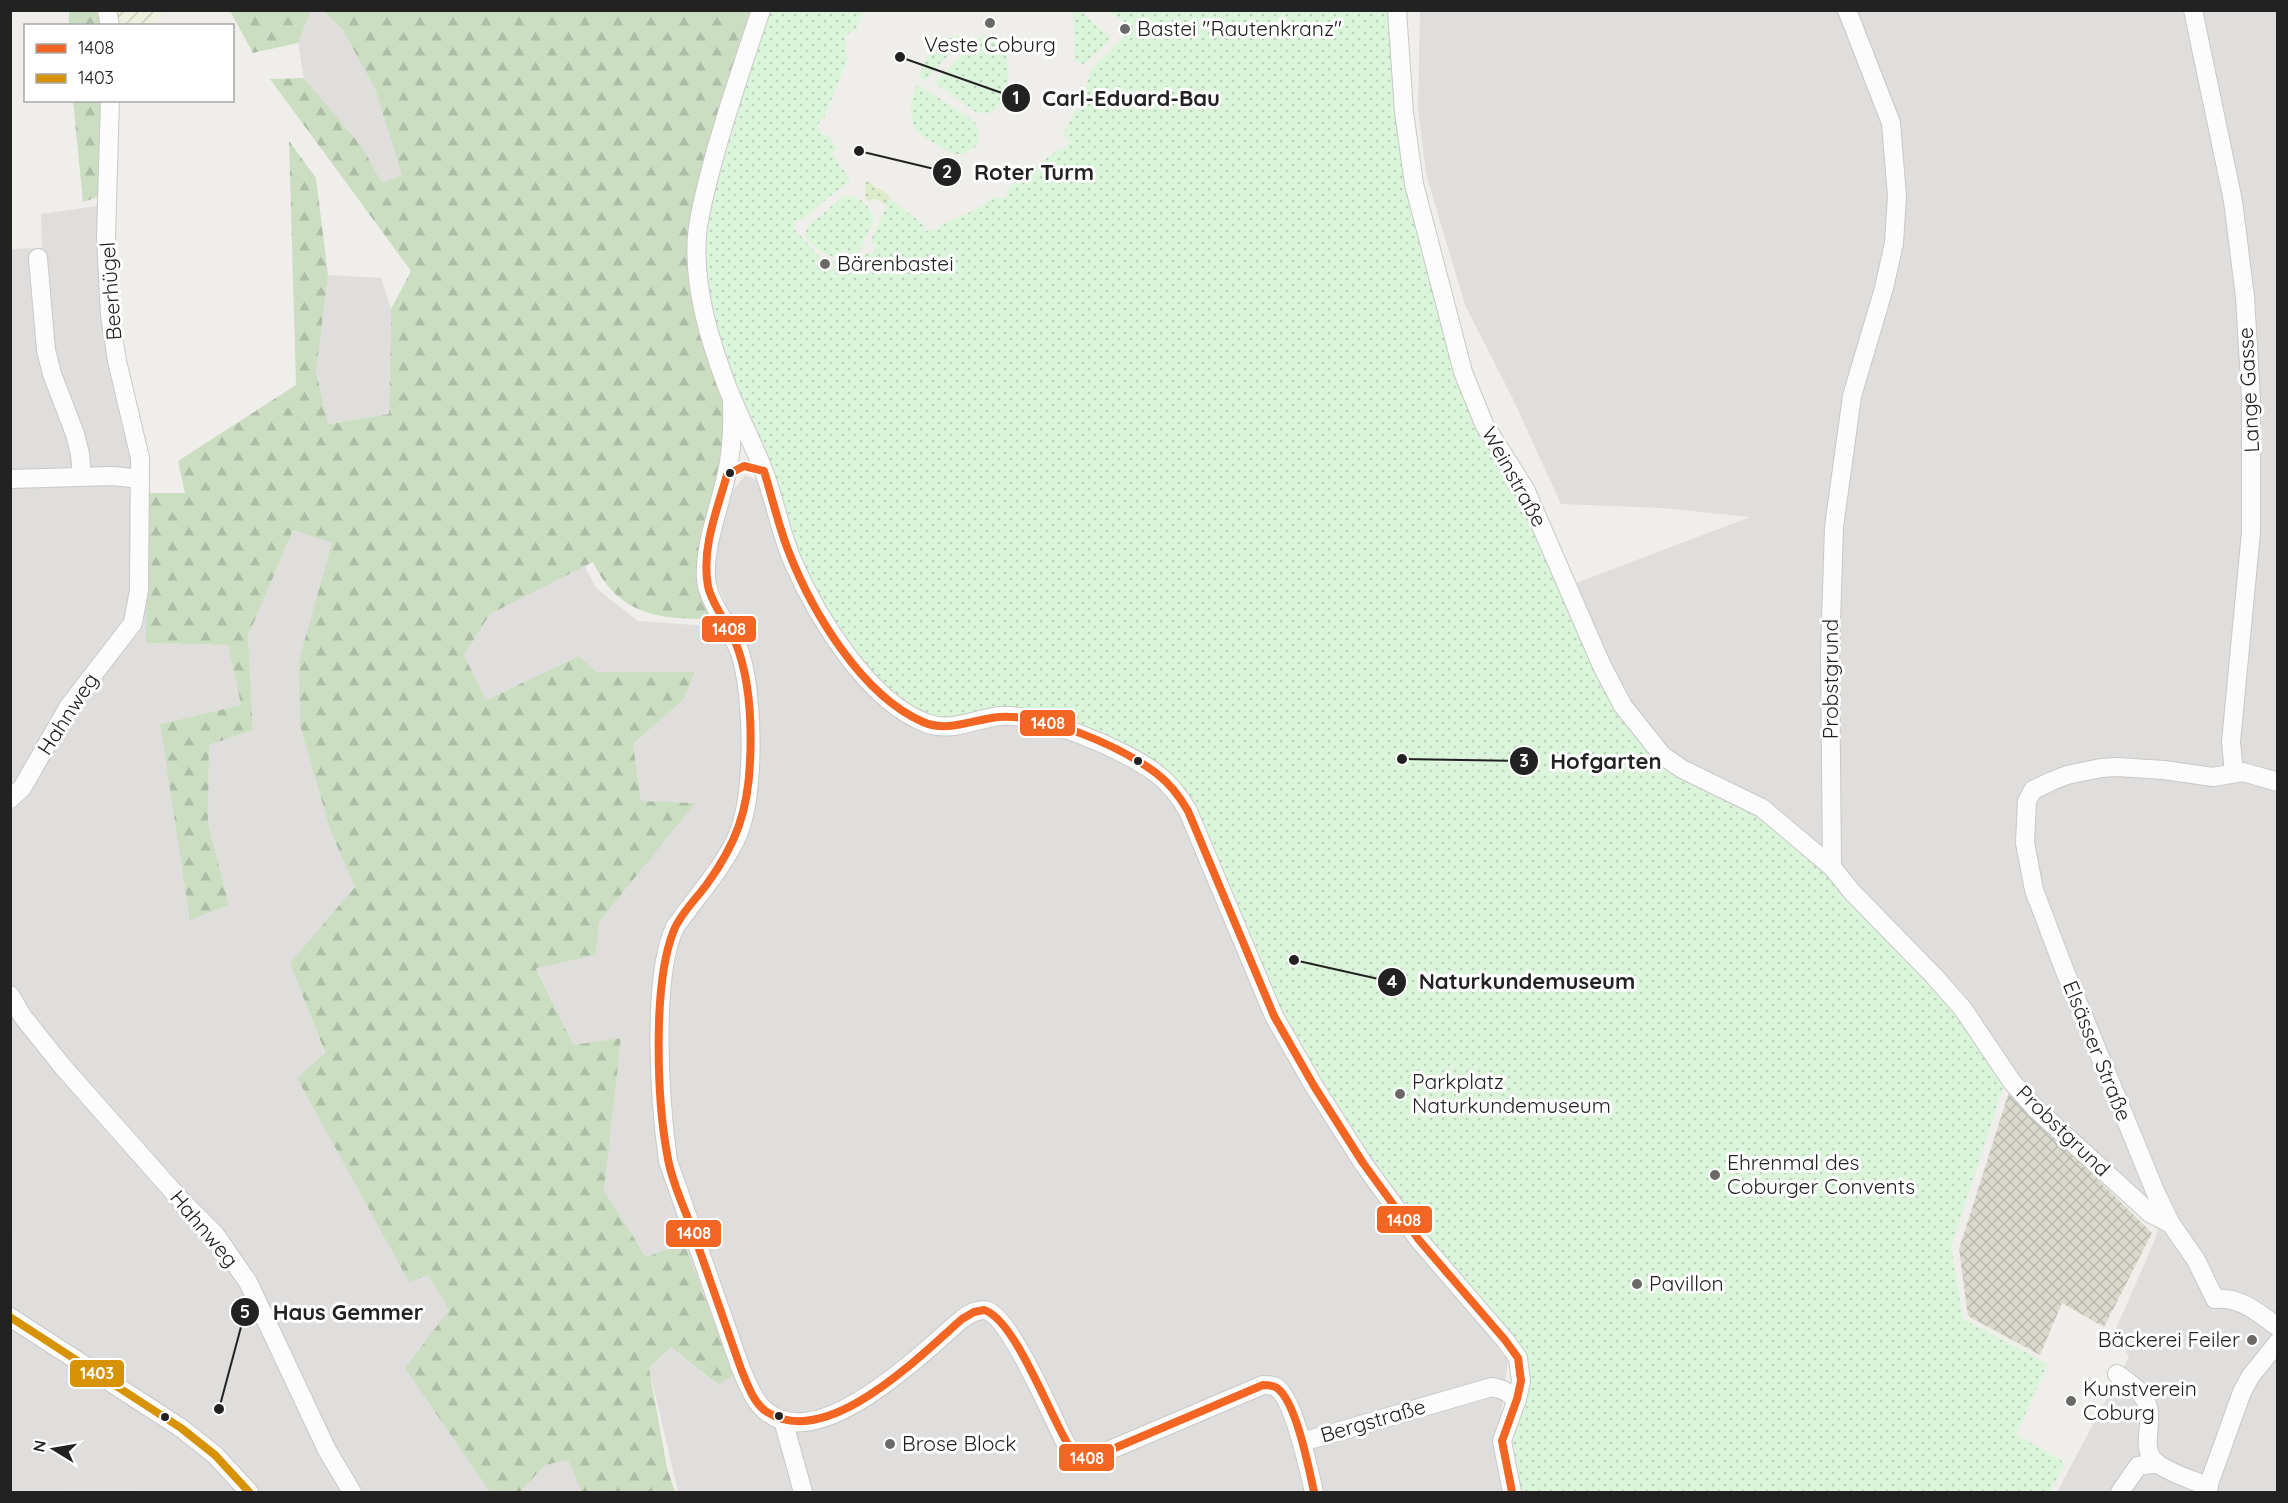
<svg xmlns="http://www.w3.org/2000/svg" width="2288" height="1503" font-family="Quicksand,sans-serif">
<style>
.residential{fill:#dfdedc}
.construction{fill:url(#construction-cross-hatch)}
.farmland{fill:url(#farmland-furrows)}
.grass{fill:url(#grass-dots)}
.forest{fill:url(#forest-firs)}
.park{fill:url(#park-dots)}
.parking{fill:#e0dfde}
.lines{fill:none;stroke-linecap:round;stroke-linejoin:round}
.minor-casing{stroke:#c9c8c7;stroke-width:20}
.minor{stroke:#fdfcfc;stroke-width:18}
.bus-1-casing{stroke:#fff;stroke-width:12}
.bus-2-casing{stroke:#fff;stroke-width:12}
.bus-1{stroke:#f26522;stroke-width:8}
.bus-2{stroke:#d79205;stroke-width:8}
.poi-dot{fill:#6a6968;stroke:#fff;stroke-width:2}
.bus-dot{fill:#222;stroke:#fff;stroke-width:2}
.labels{text-anchor:middle;stroke-width:6;stroke-linejoin:round;paint-order:stroke}
.poi-label{font-size:21px;fill:#222;stroke:#fff;text-anchor:start}
.street-label{font-size:21px;fill:#222;stroke:#fff}
.leader{fill:none;stroke:#222;stroke-width:2}
.callout-dot{fill:#222;stroke:#fff;stroke-width:2}
.mark-label{font-size:18px;text-anchor:middle;font-weight:bold;fill:#fff}
.callout-label{font-size:22px;text-anchor:middle;font-weight:bold;fill:#222;stroke:#fff;stroke-width:6;stroke-linejoin:round;paint-order:stroke}
.line-badge{stroke:#fff;stroke-width:2}
.badge-label{font-size:16px;text-anchor:middle;font-weight:bold;fill:#fff}
</style>
<defs>
<pattern id="construction-cross-hatch" width="8" height="8" patternUnits="userSpaceOnUse" patternTransform="scale(1.5)"><rect width="8" height="8" fill="#d9d9cd"/><path d="M0 0l8 8M0 8l8-8" fill="none" stroke="#babab0"/></pattern>
<pattern id="farmland-furrows" width="10" height="10" patternUnits="userSpaceOnUse" patternTransform="scale(1.5)"><rect width="10" height="10" fill="#efefdf"/><path d="M-1 1l2-2M0 10L10 0M9 11l2-2" fill="none" stroke="#cdcdbf"/></pattern>
<pattern id="grass-dots" width="8" height="8" patternUnits="userSpaceOnUse" patternTransform="scale(1.5)"><rect width="8" height="8" fill="#ddeccb"/><path d="M2 2h.1M6 6h.1" fill="none" stroke="#bdcaae" stroke-width="1.8" stroke-linecap="round"/></pattern>
<pattern id="forest-firs" width="22" height="20" patternUnits="userSpaceOnUse" patternTransform="scale(1.5)"><rect width="22" height="20" fill="#cbdec1"/><path d="M5 1l3.5 6h-7zM16 11l3.5 6h-7z" fill="#aebea6"/></pattern>
<pattern id="park-dots" width="8" height="8" patternUnits="userSpaceOnUse" patternTransform="scale(1.5)"><rect width="8" height="8" fill="#daf5da"/><path d="M2 2h.1M6 6h.1" fill="none" stroke="#bbd2bb" stroke-width="1.8" stroke-linecap="round"/></pattern>
</defs>
<rect width="100%" height="100%" fill="#f0eeeb"/>
<g class="residential">
<path d="M311 11H323L343 30 375 89 402 175 382 184 362 147 304 78 298 43Z"/>
<path d="M1420 11H2277V1492H2057L2129 1357 2115 1331 2154 1242 2158 1230 2006 1079 1963 1023 1806 852 1641 738 1563 588 1750 517 1662 508 1561 504 1512 397 1465 305 1426 174 1418 108Z"/>
<path d="M97 206 104 318 113 381 132 467 147 493 146 643 228 645 241 705 160 724 229 905 208 822 209 745 253 730 248 636 293 530 333 543 299 660 355 887 291 963 409 1282 428 1275 449 1310 406 1368 490 1492H11V249L42 248 41 214Z"/>
<path d="M328 275 381 278 391 309 389 414 328 424 316 372Z"/>
<path d="M745 475 757 480 829 642 938 734 1026 723 1140 769 1168 791 1509 1354 1496 1453 1505 1492H678L649 1368 671 1347 717 1385 734 1375 683 1243 646 1257 604 1191 621 1038 573 1046 536 967 596 955 599 922 694 803 641 801 633 744 684 699 695 673 596 672 579 656 486 700 464 655 490 614 584 565 596 588 638 621 736 628 712 572 727 499Z"/>
<path d="M568 1459 583 1492H520L545 1465Z"/>
</g>
<path class="construction" d="M2009 1092 2152 1233 2104 1327 2062 1303 2040 1355 1968 1316 1959 1249Z"/>
<path class="farmland" d="M113 11H166L150 26 116 25Z"/>
<path class="grass" d="M867 181 890 196 887 205 874 198 869 202 865 198V183Z"/>
<g class="forest">
<path d="M69 11H102L103 25H69Z"/>
<path d="M230 11H311L298 43 253 53Z"/>
<path d="M323 11H753L732 68 722 103 730 412 701 557 713 619C659 619 619 616 593 562L490 614 464 655 486 700 579 656 596 672H695L684 699 633 744 641 801 695 803 599 922 596 955 536 968 573 1045 621 1038 604 1191 646 1257 684 1243 734 1375 718 1385 671 1347 649 1368 667 1468 675 1492H582L568 1460 545 1465 520 1492H490L405 1368 449 1310 428 1275 409 1282 297 1078 325 1053 290 963 355 887 331 832 300 725 299 660 332 543 293 530 248 636 253 730 209 745 208 822 229 905 190 920 160 724 241 705 228 645 146 643 147 493H185L178 461 296 385 289 141 316 178 328 275 316 372 328 424 389 414 391 309 411 271 270 79 304 78 362 147 382 183 402 175 375 89 343 30Z"/>
<path d="M73 101H103L100 196 83 202Z"/>
</g>
<g class="park">
<path d="M768 11H864L855 31 847 33 844 37 846 47 845 54 848 58 824 118 821 119 817 127 821 133 828 135 837 149 832 153 850 180 800 221 796 220 793 228 821 258 815 263 823 272 835 269 833 261 873 253 876 245 870 242 890 199 923 224 924 231 939 230V226L977 209 996 196 1002 199 1006 197 1008 188 1059 149H1065L1069 141 1063 134 1076 109 1080 111 1088 95 1084 93 1092 68 1133 28 1108 11H1391L1457 372 1521 493 1641 738 1741 801 1806 852 1963 1023 2006 1079 1951 1247 1963 1319 2048 1364 2016 1434 2065 1463 2050 1492H1518L1508 1447 1527 1370 1520 1346 1425 1236 1349 1133 1293 1040 1176 780 1026 711 963 721 929 720 867 674 801 567 724 355 711 310 703 254 707 214 727 134Z"/>
<path d="M1073 11H1081L1110 38 1108 42 1084 64 1075 62Z"/>
<path d="M983 34C1020 37 1016 125 976 112L934 83Z"/>
<path d="M963 35 956 47 924 81 919 76C930 49 932 40 963 35Z"/>
<path d="M917 84 974 121 978 128V145L962 155 949 152 916 132C908 116 910 101 917 84Z"/>
<path d="M844 196C860 194 869 206 874 219L859 252 848 254 845 249 842 250V256C824 258 817 249 805 237L807 227Z"/>
</g>
<g class="parking">
<path d="M1978 904 1997 965 1989 968 1970 907Z"/>
<path d="M1966 940 1969 948 1978 946 1981 957 1972 960 1975 972 1960 976 1957 966 1951 968 1945 946Z"/>
<path d="M12 1227 38 1244 11 1286 10 1229Z"/>
<path d="M130 1415 176 1446 129 1492H63L115 1442Z"/>
</g>
<g class="lines">
<defs>
<g id="minor">
<path d="M107 10 110 26"/>
<path d="M761 10C744 60 727 110 713 161 707 185 699 211 697 236 693 287 710 342 728 389 739 416 752 442 763 469 775 500 780 532 793 562 817 617 868 701 926 723 951 733 974 719 1000 716 1038 713 1127 750 1157 774 1170 784 1180 797 1188 811L1274 1016 1314 1086 1363 1163 1419 1240 1505 1340 1518 1358 1521 1381 1517 1399 1502 1441 1512 1492"/>
<path d="M1397 10 1404 112 1414 184 1463 372 1484 424 1525 489 1602 666 1623 706 1662 755 1682 769 1762 808 1832 867 1852 892 1934 976 1963 1009 2012 1082 2036 1109 2150 1213 2171 1224"/>
<path d="M2193 10 2233 201 2245 297 2251 399V532L2231 742 2234 773"/>
<path d="M38 258 46 350 52 374 75 434 80 454 82 477"/>
<path d="M732 405C733 430 732 452 726 477 719 509 704 545 706 579 708 603 732 629 740 653 754 696 756 800 735 841 720 871 695 899 675 927 651 977 660 1104 668 1161L741 1369C748 1384 754 1402 767 1412 821 1455 923 1352 962 1319 970 1314 978 1308 988 1311 1011 1320 1052 1416 1065 1442L1075 1456 1086 1458 1103 1453 1263 1385C1267 1385 1272 1385 1276 1387 1294 1399 1309 1471 1314 1492"/>
<path d="M10 479 113 476 140 479"/>
<path d="M2278 782 2243 772 2213 777 2164 770 2117 767 2101 768 2067 775 2052 781 2033 790 2027 801 2025 843 2034 890 2064 969 2155 1191 2171 1224 2196 1260 2215 1299C2240 1296 2258 1313 2278 1327"/>
<path d="M10 799 22 788 69 706 133 623 139 590 140 458 117 361 110 315 106 238 110 100"/>
<path d="M1832 867 1830 653 1834 527 1852 396 1884 288 1894 243 1897 196 1891 123 1847 10"/>
<path d="M10 995 23 1017 63 1067 177 1196 214 1233 248 1282 327 1450 352 1492"/>
<path d="M10 1317 181 1428 215 1455 249 1492"/>
<path d="M2117 1374C2129 1383 2143 1391 2148 1407 2154 1426 2138 1450 2158 1464 2172 1474 2193 1480 2209 1487"/>
<path d="M783 1420 803 1492"/>
<path d="M1302 1442 1492 1387 1503 1390 1517 1399"/>
<path d="M2120 1492 2138 1466 2157 1463"/>
<path d="M2206 1492 2242 1392 2250 1377 2278 1342"/>
</g>
</defs>
<use href="#minor" class="minor-casing"/>
<use href="#minor" class="minor"/>
<defs>
<path id="bus-1" d="M1314 1492C1309 1469 1296 1401 1277 1388 1273 1385 1268 1385 1263 1385L1103 1453 1086 1458 1075 1456C1053 1426 1017 1320 984 1310L974 1312 962 1319C920 1356 827 1451 767 1412 753 1403 747 1383 741 1369 724 1321 708 1274 691 1226 683 1205 672 1182 668 1159 657 1102 652 984 674 930 681 913 697 898 707 884 736 844 748 811 750 762 752 722 750 678 735 641 728 624 711 603 708 586 701 549 717 510 727 475L744 466 764 471C772 497 778 524 788 550 811 610 861 695 923 722 948 733 974 719 999 717 1046 714 1118 745 1156 773 1169 783 1180 797 1188 811L1274 1016 1314 1086 1363 1163 1419 1240 1505 1340 1518 1358 1521 1381 1517 1399 1502 1441 1512 1492"/>
<path id="bus-2" d="M10 1317 181 1428 215 1455 249 1492"/>
</defs>
<use href="#bus-1" class="bus-1-casing"/>
<use href="#bus-2" class="bus-2-casing"/>
<use href="#bus-1" class="bus-1"/>
<use href="#bus-2" class="bus-2"/>
</g>
<g class="poi-dot">
<circle cx="990" cy="23" r="6"/>
<circle cx="1125" cy="29" r="6"/>
<circle cx="825" cy="264" r="6"/>
<circle cx="1400" cy="1094" r="6"/>
<circle cx="1715" cy="1175" r="6"/>
<circle cx="1637" cy="1284" r="6"/>
<circle cx="2252" cy="1340" r="6"/>
<circle cx="2071" cy="1401" r="6"/>
<circle cx="890" cy="1444" r="6"/>
</g>
<g class="bus-dot">
<circle cx="730" cy="473" r="5"/>
<circle cx="1138" cy="761" r="5"/>
<circle cx="779" cy="1416" r="5"/>
<circle cx="165" cy="1417" r="5"/>
</g>
<g class="labels">
<g class="poi-label">
<text x="1137" y="36">Bastei "Rautenkranz"</text>
<text x="990" y="52" text-anchor="middle">Veste Coburg</text>
<text x="837" y="271">Bärenbastei</text>
<text x="1412" y="1089">Parkplatz<tspan x="1412" dy="24">Naturkundemuseum</tspan></text>
<text x="1727" y="1170">Ehrenmal des<tspan x="1727" dy="24">Coburger Convents</tspan></text>
<text x="1649" y="1291">Pavillon</text>
<text x="2240" y="1347" text-anchor="end">Bäckerei Feiler</text>
<text x="2083" y="1396">Kunstverein<tspan x="2083" dy="24">Coburg</tspan></text>
<text x="902" y="1451">Brose Block</text>
</g>
<g class="street-label">
<text transform="translate(111 291) rotate(-94)" y="7">Beerhügel</text>
<text transform="translate(2249 390) rotate(-93)" y="7">Lange Gasse</text>
<text transform="translate(1514 477) rotate(61)" y="7">Weinstraße</text>
<text transform="translate(1831 679) rotate(-90)" y="7">Probstgrund</text>
<text transform="translate(68 714) rotate(-57)" y="7">Hahnweg</text>
<text transform="translate(2097 1051) rotate(68)" y="7">Elsässer Straße</text>
<text transform="translate(2063 1131) rotate(44)" y="7">Probstgrund</text>
<text transform="translate(204 1229) rotate(50)" y="7">Hahnweg</text>
<text transform="translate(1373 1421) rotate(-16)" y="7">Bergstraße</text>
</g>
</g>
<path class="leader" d="M900 57L1016 98M859 151L947 172M1402 759L1524 761M1294 960L1392 982M219 1409L245 1312"/>
<g class="callout-dot">
<circle cx="900" cy="57" r="6"/>
<circle cx="859" cy="151" r="6"/>
<circle cx="1402" cy="759" r="6"/>
<circle cx="1294" cy="960" r="6"/>
<circle cx="219" cy="1409" r="6"/>
<circle cx="1016" cy="98" r="15"/>
<circle cx="947" cy="172" r="15"/>
<circle cx="1524" cy="761" r="15"/>
<circle cx="1392" cy="982" r="15"/>
<circle cx="245" cy="1312" r="15"/>
</g>
<g class="mark-label">
<text x="1016" y="104">1</text>
<text x="947" y="178">2</text>
<text x="1524" y="767">3</text>
<text x="1392" y="988">4</text>
<text x="245" y="1318">5</text>
</g>
<g class="callout-label">
<text x="1131" y="106">Carl-Eduard-Bau</text>
<text x="1034" y="180">Roter Turm</text>
<text x="1606" y="769">Hofgarten</text>
<text x="1527" y="989">Naturkundemuseum</text>
<text x="348" y="1320">Haus Gemmer</text>
</g>
<g class="line-badge">
<rect x="701" y="615" width="56" height="28" rx="6" fill="#f26522"/>
<rect x="1019" y="709" width="57" height="28" rx="6" fill="#f26522"/>
<rect x="1376" y="1205" width="57" height="29" rx="6" fill="#f26522"/>
<rect x="665" y="1219" width="57" height="29" rx="6" fill="#f26522"/>
<rect x="69" y="1359" width="56" height="29" rx="6" fill="#d79205"/>
<rect x="1058" y="1443" width="57" height="29" rx="6" fill="#f26522"/>
</g>
<g class="badge-label">
<text x="729" y="635">1408</text>
<text x="1048" y="729">1408</text>
<text x="1404" y="1226">1408</text>
<text x="694" y="1239">1408</text>
<text x="97" y="1379">1403</text>
<text x="1087" y="1464">1408</text>
</g>
<rect width="2288" height="1503" fill="none" stroke="#222222" stroke-width="24"/>
<rect x="24" y="24" width="210" height="78" fill="#ffffff" stroke="#a7a7a7" stroke-width="1.5"/>
<rect x="36" y="44" width="30" height="9" fill="#f26522" stroke="#a7a7a7" stroke-width="1.5"/>
<text x="78" y="54" font-size="18" fill="#222222">1408</text>
<rect x="36" y="74" width="30" height="9" fill="#d79205" stroke="#a7a7a7" stroke-width="1.5"/>
<text x="78" y="84" font-size="18" fill="#222222">1403</text>
<g transform="translate(54 1449) rotate(281)" stroke="#ffffff" stroke-width="4.5" paint-order="stroke">
<path d="M0-4.5L10 22L0 15L-10 22Z" fill="#222222"/>
<text y="-9" font-size="16" font-weight="bold" text-anchor="middle" fill="#222222">N</text>
</g>
</svg>
